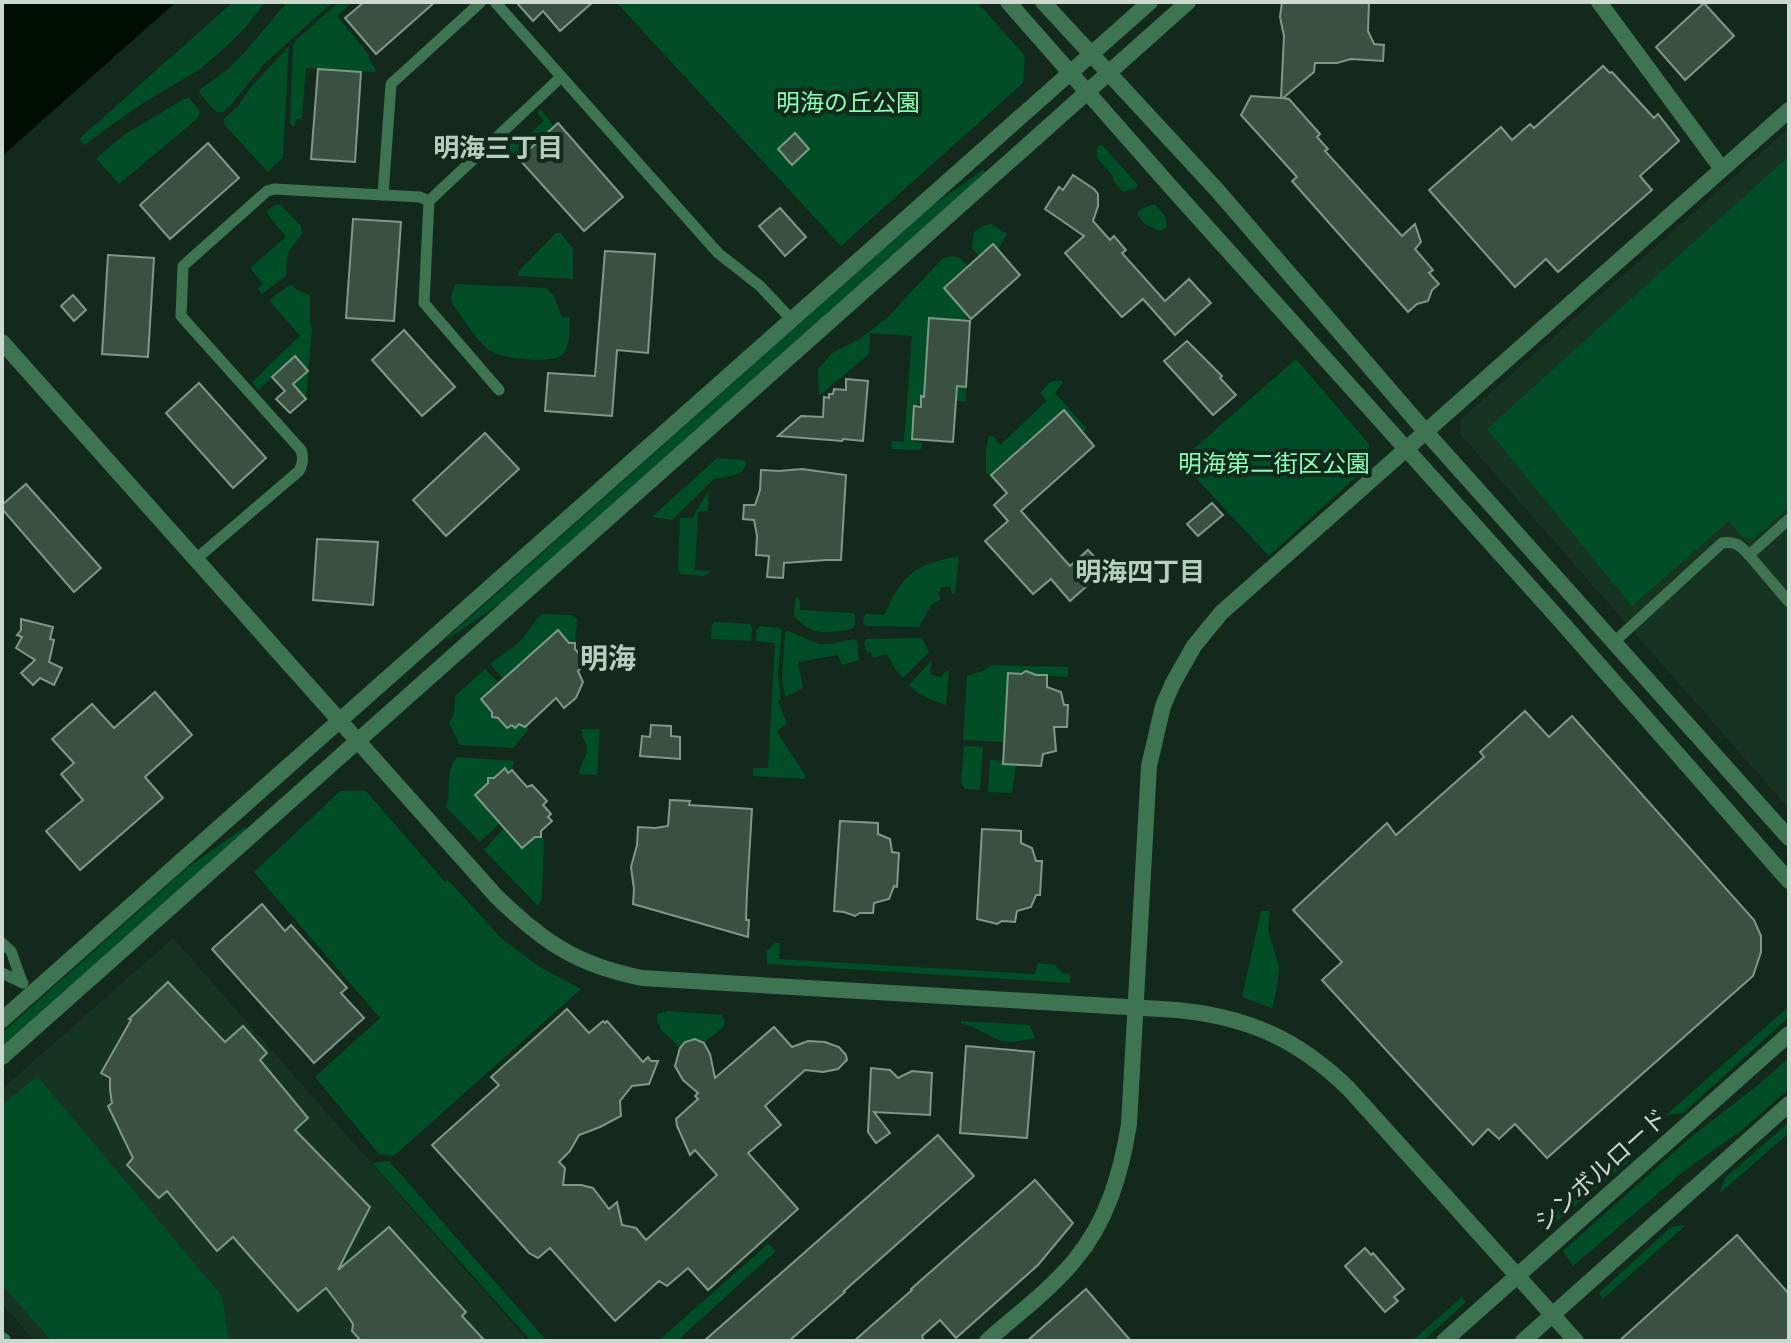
<svg xmlns="http://www.w3.org/2000/svg" width="1791" height="1343" font-family="Figtree,'Noto Sans JP',sans-serif">
<style>
.built{fill:#173322}
.green{fill:#004d27}
.water{fill:#000e02}
.building{fill:#3a5141;stroke:#7f9987;stroke-width:2}
.lines{fill:none;stroke-linecap:round;stroke-linejoin:round}
.service{stroke:#3e7451;stroke-width:11}
.minor{stroke:#3e7451;stroke-width:16}
.tertiary{stroke:#3e7451;stroke-width:16}
.labels{text-anchor:middle;stroke-width:8;stroke-linejoin:round;paint-order:stroke}
.park-label{font-size:24px;fill:#89feb4;stroke:#13291b}
.street-label{font-size:24px;fill:#ccd9cf;stroke:#13291b}
.neighbourhood-label{font-size:26px;font-weight:bold;fill:#b5cfbc;stroke:#13291b}
.quarter-label{font-size:28px;font-weight:bold;fill:#b5cfbc;stroke:#13291b}
</style>
<rect width="100%" height="100%" fill="#13291b"/>
<g class="built">
<path d="M1789 128V809L1460 434 1461 419Z"/>
<path d="M173 938 528 1341H35L2 1304V1089Z"/>
</g>
<g class="green">
<path d="M233 2H265L246 27 227 46 200 69 137 107 84 145 79 139Z"/>
<path d="M287 2H333L265 63 230 106 223 112H216L201 95 199 90 227 70 244 53Z"/>
<path d="M339 2H352L337 16 369 55 368 58 376 70 375 72 306 68 302 119H296L295 126H292L290 123 293 45 296 40Z"/>
<path d="M616 2H977L1025 56 1023 83 841 246Z"/>
<path d="M289 46 283 157 268 172 224 124V119L238 106 250 88Z"/>
<path d="M189 98 200 111 198 118 119 184 96 158 127 133 184 99Z"/>
<path d="M540 109 554 126 518 160 503 141 510 135 518 144 544 121 537 113Z"/>
<path d="M1101 144 1138 185 1136 188 1123 192 1113 180V176L1097 158V148Z"/>
<path d="M1789 156V507L1753 540 1742 537 1729 521 1632 606 1487 429Z"/>
<path d="M983 170 986 172 505 600 448 639 447 638 929 208Z"/>
<path d="M1155 204 1165 216 1167 227 1160 231 1145 224 1138 216V212L1143 208Z"/>
<path d="M274 205H281L301 226 302 234C287 255 287 248 286 276L262 294 258 289 263 284 250 268 286 237 266 212Z"/>
<path d="M991 224 1007 234 998 250 992 244 979 256 972 248 974 232 983 226Z"/>
<path d="M556 233H561L573 249V279L518 276V272Z"/>
<path d="M953 256 960 258 968 266 944 288 968 315 964 321 929 319 925 384 966 387V402L940 399 939 405 917 404 914 442 922 443V448L918 450 891 449 892 441 904 442 912 336 870 333 869 354 819 396 818 370 832 353 860 339 888 317 942 259Z"/>
<path d="M455 284 546 288 554 296 562 317H570C569 328 571 345 563 354 552 365 501 359 489 350 475 339 464 319 453 305L451 297Z"/>
<path d="M292 285 297 290 309 295 310 298V324L312 327 306 399 293 384 307 371 295 357 258 390 252 382 300 336 269 300 288 286Z"/>
<path d="M1296 359 1369 444 1368 466 1269 556 1180 461Z"/>
<path d="M1061 380 1063 383 1055 393 1087 429 1083 432 1064 411 991 475 986 473V450L989 436H993L1000 445 1047 401 1040 393 1050 382Z"/>
<path d="M717 458 744 460 747 463 742 472 735 475 714 479 672 520 652 517Z"/>
<path d="M709 491 708 511 698 512 695 570 711 571 705 576 680 574 678 569 680 518H693L697 509Z"/>
<path d="M959 556 955 594H952L950 587H942L938 594 941 599 931 605 919 627 866 626 863 623 865 614 884 615C904 573 913 565 959 556Z"/>
<path d="M798 597 800 601V610L853 613 855 615V625L852 629C827 633 813 637 794 616L795 600Z"/>
<path d="M542 614 571 615 577 619 575 643H569L558 631 503 679 490 664C500 655 512 650 521 640 529 632 533 621 542 614Z"/>
<path d="M714 622 750 624 752 628 751 641 711 639 712 625Z"/>
<path d="M760 626 779 628 782 630 778 674 781 700 778 701 787 723 777 732 806 776 804 779 753 776V768H768L775 643 756 641 757 629Z"/>
<path d="M788 631 819 644H830L854 639 857 641 859 660 842 665 838 655 798 662 803 688 785 697 782 679 785 632Z"/>
<path d="M922 638 929 652 903 678 896 670 887 654 873 658 871 652 867 653 864 642 866 639Z"/>
<path d="M930 662 932 664 930 669 931 675 941 677 946 671H949L946 705C932 700 919 696 909 685Z"/>
<path d="M992 665 1068 667V677L1034 675 1026 671 1021 674 1009 673 1004 742 963 740 967 676 983 671Z"/>
<path d="M485 669 499 683 481 699 492 712V717L498 718 507 728 521 722 529 729 513 748 460 745 449 723 454 714 455 696Z"/>
<path d="M582 729H600L597 775 579 774C580 764 587 757 587 748 586 741 581 737 582 729Z"/>
<path d="M964 746 983 747 980 790 965 789 961 783Z"/>
<path d="M457 757 514 761 512 770 508 773 504 769 494 778H488V783L475 795 500 823 480 842 446 807C452 789 444 773 457 757Z"/>
<path d="M990 760 1003 761V764L1016 765 1012 793 988 792Z"/>
<path d="M340 791H366L445 882 448 880 502 939 538 966 581 989 394 1156 379 1154 315 1077 380 1018 254 872Z"/>
<path d="M245 827 247 829 2 1046V1033L188 867Z"/>
<path d="M504 828 544 838 542 898 538 906 484 850Z"/>
<path d="M1261 911H1270L1268 930 1279 967 1277 988 1272 1008 1242 997Z"/>
<path d="M775 943H780L779 959 1035 974 1038 963 1055 965 1062 973 1070 974V983L767 964V951Z"/>
<path d="M1789 1006V1017L1683 1113 1666 1115Z"/>
<path d="M668 1011 721 1015 725 1020 724 1026 704 1043 699 1040 692 1039 681 1048 661 1030 657 1020 658 1014Z"/>
<path d="M961 1021 1030 1025 1035 1038C1025 1040 1014 1043 1003 1041 988 1038 977 1025 961 1024Z"/>
<path d="M1789 1058V1089L1742 1130 1683 1172 1573 1266 1563 1251 1691 1137 1758 1085Z"/>
<path d="M37 1076 222 1296 229 1341H52L2 1285V1105Z"/>
<path d="M1789 1122V1133L1719 1194 1725 1178Z"/>
<path d="M1631 1146 1628 1162 1544 1232 1540 1227Z"/>
<path d="M389 1161 547 1341H531L372 1163Z"/>
<path d="M1686 1225 1603 1299 1599 1293 1671 1227Z"/>
<path d="M768 1244 776 1251 677 1341H658Z"/>
<path d="M1462 1297 1466 1302 1423 1341H1412Z"/>
</g>
<path class="water" d="M2 2H176L2 156Z"/>
<g class="building">
<path d="M364 2H435L376 54 345 18Z"/>
<path d="M516 2H593L560 31 543 11 533 21Z"/>
<path d="M1282 2H1369L1368 31 1374 44 1384 45 1383 61 1351 59 1337 63H1315L1314 72 1283 98 1289 99 1320 134 1317 137 1328 149 1325 151 1402 236 1415 224 1421 242 1415 249 1433 270 1429 273 1439 284 1432 290 1428 301 1417 304 1408 312 1292 181 1297 177 1241 115 1251 96 1281 98 1284 36 1280 17Z"/>
<path d="M1704 3 1734 36 1685 80 1656 47Z"/>
<path d="M1603 66 1610 73 1612 72 1654 118 1658 114 1679 141 1640 176 1652 190 1558 272 1546 259 1515 287 1429 190 1501 127 1512 140 1530 124 1534 128Z"/>
<path d="M318 69 361 72 355 162 311 159Z"/>
<path d="M558 123 623 197 584 231 519 159Z"/>
<path d="M795 133 809 149 792 165 778 149Z"/>
<path d="M208 143 239 178 170 239 140 205Z"/>
<path d="M1073 175 1094 189 1098 194V206L1093 221 1110 240 1114 236 1126 250 1122 253 1165 301 1189 279 1211 303 1175 335 1143 299 1122 317 1065 253 1084 236 1045 209 1059 187 1063 190Z"/>
<path d="M780 208 806 237 785 256 759 226Z"/>
<path d="M353 219 401 222 394 321 346 318Z"/>
<path d="M993 244 1020 275 971 319 944 288Z"/>
<path d="M605 251 655 254 648 353 617 350 612 416 545 411 548 373 595 376Z"/>
<path d="M108 255 154 258 148 357 102 354Z"/>
<path d="M73 295 86 310 74 321 61 306Z"/>
<path d="M929 318 970 321 966 387 957 386 953 442 912 439 914 406 921 407V396L924 397Z"/>
<path d="M404 330 455 387 422 416 372 360Z"/>
<path d="M1187 341 1222 376 1220 378 1236 395 1213 415 1164 361Z"/>
<path d="M295 356 308 371 293 384 306 399 290 413 276 399 285 391 272 377Z"/>
<path d="M846 379 868 381 863 441 843 439 842 441 778 436 801 416 823 417 824 397 829 398V394H833L834 389 846 390Z"/>
<path d="M199 383 266 458 233 488 166 413Z"/>
<path d="M1064 410 1094 446 1021 511 1070 566 1088 550 1106 569 1070 601 1051 579 1033 594 985 541 1008 521 994 505 1007 493 991 475Z"/>
<path d="M485 433 519 469 446 536 413 500Z"/>
<path d="M802 469 846 475 841 560H826L784 563 783 578 767 577 769 556 756 555 757 536 754 520 743 519 744 505H755L760 490 761 470 779 471Z"/>
<path d="M26 484 101 568 74 592 2 509V505Z"/>
<path d="M1212 503 1223 515 1198 536 1187 524Z"/>
<path d="M317 539 378 542 373 605 313 600Z"/>
<path d="M21 619 53 627 50 639 54 640 49 662 62 668 54 685 40 678 33 685 21 673 35 660 16 648 22 637 17 635 21 630Z"/>
<path d="M558 630 569 643H575V649L585 660 580 664 583 667 578 671 583 682 576 698 564 708 556 698 525 727 519 724 515 728 512 725 507 728 498 718 492 717V712L481 699Z"/>
<path d="M1026 671 1036 675H1047V687L1061 692 1064 705H1068L1067 727H1054L1056 751 1043 754 1041 766 1003 764 1008 673 1021 674Z"/>
<path d="M155 692 192 735 145 777 163 798 80 870 46 831 83 800 61 774 74 763 52 739 92 704 114 728Z"/>
<path d="M1525 711 1549 737 1572 716 1754 920 1761 936V952L1753 976 1547 1158 1515 1124 1499 1139 1488 1129 1473 1145 1322 980 1342 962 1293 910 1387 823 1396 835 1484 757 1480 752Z"/>
<path d="M651 725 671 726V736L680 737V759L640 756 642 736 650 737Z"/>
<path d="M505 768 508 773 512 770 527 787 532 785 547 801 543 805 551 814 548 817 552 821 541 831V837H535L522 848 475 795 488 783V778H494Z"/>
<path d="M670 800 690 801 689 805 752 809 747 892 746 920H749L748 937 633 904 634 889 631 867 637 845 638 827 655 828 668 826Z"/>
<path d="M840 821 878 823V834L890 839 892 852 899 853 897 887 894 886 889 899 874 903 873 913H860L855 916 844 912 834 911Z"/>
<path d="M982 829 1021 831V843L1032 848 1036 861H1042L1040 895H1036L1031 907 1017 911 1015 922 1002 921 997 924 977 919Z"/>
<path d="M262 904 285 931 291 925 347 988 341 993 364 1018 314 1063 212 949Z"/>
<path d="M168 982 225 1042 243 1026 267 1053 260 1060 308 1118 295 1130 370 1207 338 1270 389 1227 466 1312 462 1316 485 1341H361L352 1331 353 1324 349 1318 326 1288 298 1311 233 1237 217 1251 167 1191 159 1198 127 1165 133 1158 108 1106 112 1103 110 1090V1078L101 1073 131 1020 129 1019Z"/>
<path d="M567 1009 589 1033 603 1021 605 1023 607 1021 643 1062 648 1057 651 1061H658L649 1084 632 1086 620 1101 621 1116 600 1127 579 1135 570 1151 559 1162 565 1168 563 1185H581L593 1188 609 1209 617 1202 622 1225 636 1228 646 1240 717 1175 695 1150 690 1155 677 1126 676 1119 698 1099 695 1096 698 1093 683 1080 675 1066 680 1048 685 1042 695 1039 704 1043 710 1054 715 1078 774 1027 792 1047 808 1041 825 1042 839 1047 846 1055 847 1060 838 1069 823 1072 805 1070 765 1106 781 1125 748 1153 798 1209 708 1290 688 1268 667 1286 659 1281 615 1321 550 1248 538 1258 529 1253 432 1145 499 1085 491 1077Z"/>
<path d="M966 1046 1034 1052 1027 1138 960 1133Z"/>
<path d="M871 1068 890 1070 898 1078 912 1071 932 1073 930 1115 874 1112 890 1133 876 1143 868 1132Z"/>
<path d="M938 1135 974 1176 844 1291 845 1292 789 1341H704Z"/>
<path d="M1035 1180 1073 1223 1038 1265 956 1338 940 1320 922 1336 924 1341H854L912 1290 911 1289Z"/>
<path d="M1737 1235 1789 1294V1341H1619Z"/>
<path d="M1365 1248 1371 1255 1373 1253 1404 1289 1394 1297 1398 1301 1385 1312 1345 1266Z"/>
<path d="M1086 1289 1131 1341H1027Z"/>
</g>
<g class="lines">
<g class="service">
<path d="M495 2 718 253 760 286 792 320"/>
<path d="M383 195 391 84 481 2"/>
<path d="M429 201 561 77"/>
<path d="M1749 555 1789 602"/>
<path d="M196 559 299 471C303 464 304 458 301 450L181 316 183 266 267 191 274 189 420 197 429 201 424 303 499 390"/>
<path d="M1614 642 1722 543C1735 541 1740 545 1749 555L1789 519"/>
<path d="M2 943 11 951 22 982"/>
<path d="M2 973 23 983"/>
</g>
<path class="minor" d="M1599 2 1722 169"/>
<g class="tertiary">
<path d="M1008 2 1170 186 1558 618 1789 881"/>
<path d="M1043 2 1217 190 1425 431 1789 838"/>
<path d="M2 342 496 896C543 942 577 965 642 978L1177 1010C1248 1017 1298 1039 1349 1089L1576 1341"/>
<path d="M2 1020 1150 2"/>
<path d="M2 1057C399 707 793 354 1188 2"/>
<path d="M2 1340 3 1341"/>
<path d="M987 1341C1016 1315 1049 1291 1074 1261 1107 1222 1121 1174 1129 1124L1149 766 1163 706 1173 683 1194 646 1221 613 1789 110"/>
<path d="M1444 1341 1789 1034"/>
<path d="M1523 1341 1789 1104"/>
</g>
</g>
<g class="labels">
<g class="park-label">
<text x="848" y="111">明海の丘公園</text>
<text x="1274" y="472">明海第二街区公園</text>
</g>
<g class="street-label">
<text transform="translate(1601 1170) rotate(-42)" y="8">シンボルロード</text>
</g>
<g class="neighbourhood-label">
<text x="498" y="157">明海三丁目</text>
<text x="1140" y="581">明海四丁目</text>
</g>
<g class="quarter-label">
<text x="608" y="668">明海</text>
</g>
</g>
<rect width="1791" height="1343" fill="none" stroke="#ccd9cf" stroke-width="8"/>
</svg>
